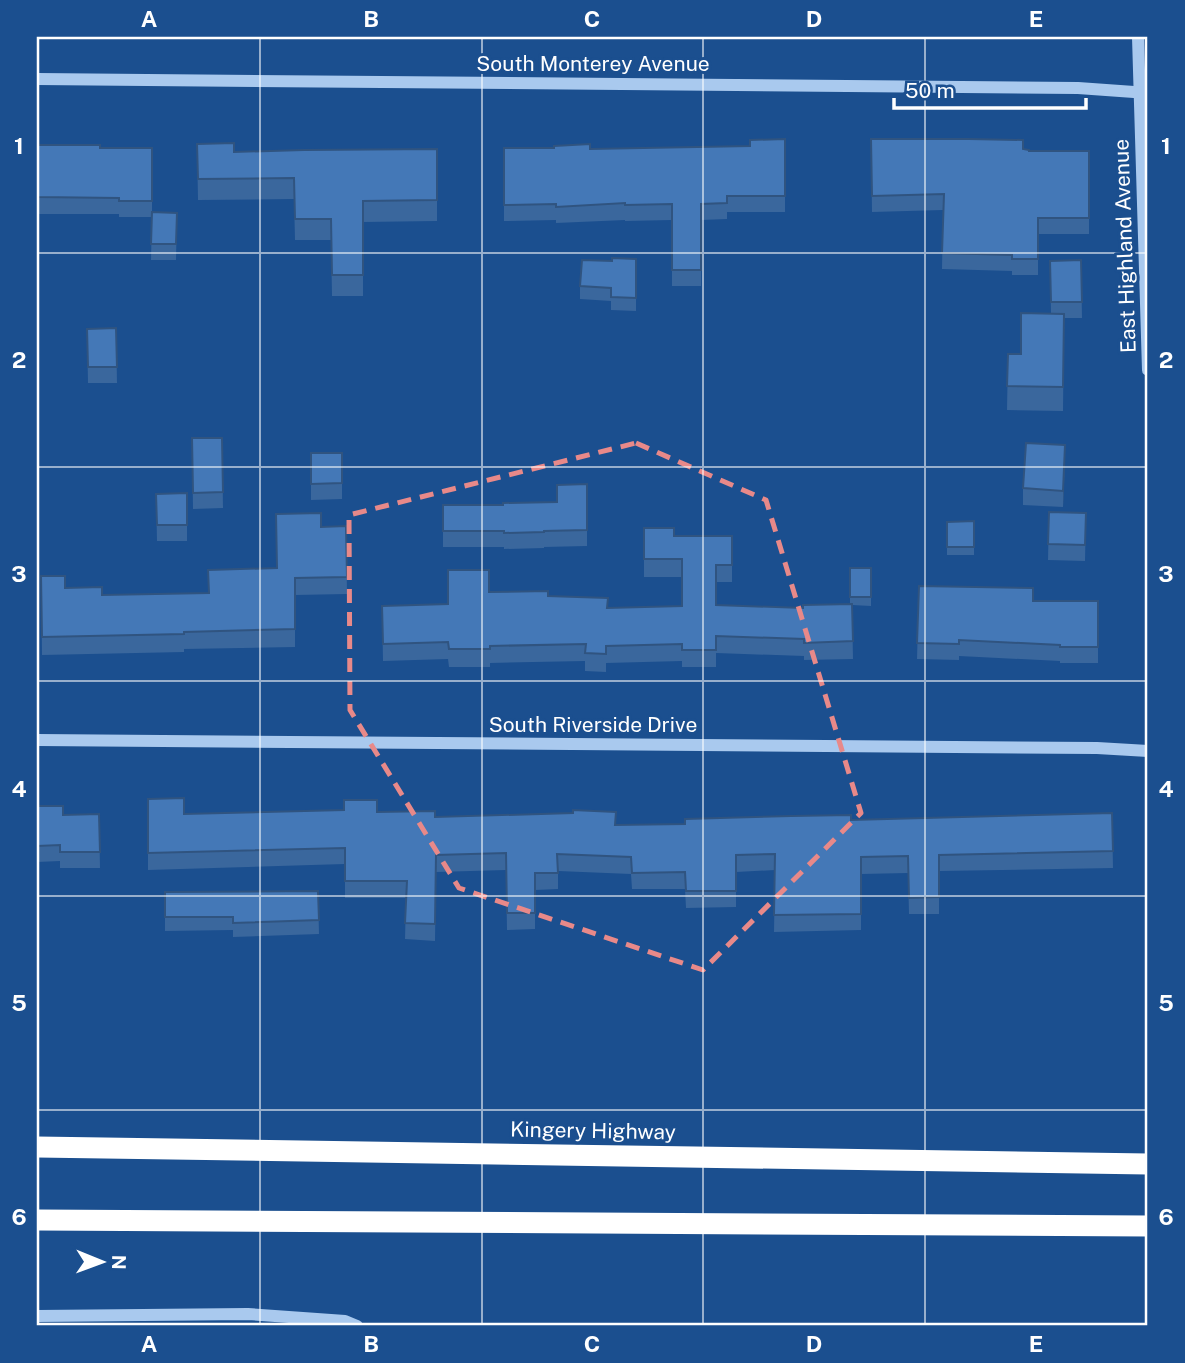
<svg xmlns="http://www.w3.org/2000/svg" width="1185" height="1363" font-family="'Public Sans',sans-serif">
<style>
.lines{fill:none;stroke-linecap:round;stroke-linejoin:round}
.minor{stroke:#a9c9ee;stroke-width:12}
.highway{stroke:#fff;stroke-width:21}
.wall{fill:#3a679d}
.shaded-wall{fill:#305480}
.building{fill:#4478b7;stroke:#305480;stroke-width:2}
.marked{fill:none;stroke:#e88989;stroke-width:5;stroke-dasharray:14 9;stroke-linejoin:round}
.grid{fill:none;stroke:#fff;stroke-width:2;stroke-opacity:0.55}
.labels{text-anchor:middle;stroke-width:6;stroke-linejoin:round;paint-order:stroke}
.street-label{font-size:21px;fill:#fff;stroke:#1b4f8f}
.neatline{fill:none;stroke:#fff;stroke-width:2.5}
.grid-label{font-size:23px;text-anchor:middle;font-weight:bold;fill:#fff}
</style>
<rect width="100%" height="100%" fill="#1b4f8f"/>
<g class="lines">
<g class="minor">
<path d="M1138 37 1148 370"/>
<path d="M37 79 1078 88 1148 93"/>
<path d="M37 740 1097 748 1148 751"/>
<path d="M37 1316 248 1314 345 1321 357 1326"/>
</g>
<g class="highway">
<path d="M37 1147 1148 1164"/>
<path d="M37 1220 1148 1226"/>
</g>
</g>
<g class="wall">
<path d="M785 139V212H727V219L701 220V286H672V220L625 221V220L556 223V220L504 221V148L590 149 750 146Z"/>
<path d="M871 139 1023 149 1029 151H1089V234H1038V275H1012V271L942 269 943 210 872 212Z"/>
<path d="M197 144 234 152 437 149V221L363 222V296H332L331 240H295L294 199 198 200Z"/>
<path d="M37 145 100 148H152V217H119V214H37Z"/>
<path d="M152 212 177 213 176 260H151Z"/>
<path d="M636 259V311L611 310V301L580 299V286L612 261Z"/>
<path d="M1081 260 1082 318H1064L1063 411 1007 410 1008 354H1021L1051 314 1050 261Z"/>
<path d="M116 328 117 383H88L87 329Z"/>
<path d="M192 438H222L223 508 193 509Z"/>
<path d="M311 453H342V499L311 500Z"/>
<path d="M1065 461 1063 507 1023 505V488Z"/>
<path d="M587 484V546L544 547V548L504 549V547H443V505H503L557 502Z"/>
<path d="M187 493V541H157L156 494Z"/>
<path d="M1049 512 1086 513 1085 561 1048 560Z"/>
<path d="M974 521V555H947V522Z"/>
<path d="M346 526 347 594 295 595V647L184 649V652L42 655 41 576 65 588 102 595 209 593 276 568 321 527Z"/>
<path d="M644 528 674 536H732V582H716V605L803 608 850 604V568H871V606L852 605 853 659 804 660V656L716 653V667H682V661L606 663V672L585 671V661L490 663V667H449L448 659 383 661 382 606 448 604 489 592 548 596 608 608 682 606V577H644Z"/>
<path d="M919 586 1033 601H1098V663H1060V661L959 656V660L917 659Z"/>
<path d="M148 799 184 814 377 812 435 817 616 825 685 824 1112 813 1113 868 939 871V914H909L908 873 861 874V930L774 932 775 870 736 872V907L686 908 685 889H632L631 874 558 871V889L535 890V929L507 930 506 870 436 872 435 941 405 939 406 898H345V864L148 870Z"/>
<path d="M37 806 63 815 99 814 100 868H60V861L37 862Z"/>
<path d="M318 891 319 934 233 937V930L165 931V892Z"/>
</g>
<path class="shaded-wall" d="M1065 445V461L1063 507V491Z"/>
<g class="building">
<path d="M785 139V196H727V203L701 204V270H672V204L625 205V203L556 207V204L504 205V148H554V146L590 144V149L750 146V140Z"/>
<path d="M871 139H969L1023 140V149L1029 150V151H1089V218H1038V259H1012V255L942 253 944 194 872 196Z"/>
<path d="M234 143V152L304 150 437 149V200L363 201V275H332L331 219H295L294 178 198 179 197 144Z"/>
<path d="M37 145H100V148H152V201H119V198L37 197Z"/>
<path d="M152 212 177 213 176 244H151Z"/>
<path d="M612 258 636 259V298L611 297V288L580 286 582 260 612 261Z"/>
<path d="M1081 260 1082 302H1051L1050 261Z"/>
<path d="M1021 313 1064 314 1063 387 1007 386 1008 354H1021Z"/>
<path d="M116 328 117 367H88L87 329Z"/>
<path d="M192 438H222L223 492 193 493Z"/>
<path d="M1026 443 1065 445 1063 491 1023 488Z"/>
<path d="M311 453H342V483L311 484Z"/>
<path d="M587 484V530L544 531V532L504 533V531H443V505H503V503L557 502V485Z"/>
<path d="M187 493V525H157L156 494Z"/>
<path d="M1049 512 1086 513 1085 545 1048 544Z"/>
<path d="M321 513V527L346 526 347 577 295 578V629L184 632V634L42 637 41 576H65V588L102 587V595L209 593 208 570 277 568 276 514Z"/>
<path d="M974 521V547H947V522Z"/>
<path d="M644 528H674V536H732V565H716V605L803 608V605L852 604 853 641 804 643V639L716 636V650H682V644L606 646V654L585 653 586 644 490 646V649H449L448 642 383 644 382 606 448 604V570H489V592L548 591V596L608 598 607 608 682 606V559H644Z"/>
<rect x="850" y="568" width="21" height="29"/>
<path d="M919 586 1033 588V601H1098V647H1060V645L959 640V644L917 643Z"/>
<path d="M184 798V814L344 810V800H377V812L435 811V817L573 813V810L616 812 615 825 685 824V819L791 816 851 815V820L1112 813 1113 851 939 855V897L909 898 908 856 861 857V914L774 915 775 854 736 855V891H686L685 872 632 873 631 857 557 854 558 873H535V913H507L506 853 436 855 435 924 405 923 407 881H345V848L148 853V799Z"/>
<path d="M37 806H63V815L99 814 100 852H60V845L37 846Z"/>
<path d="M318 891 319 920 233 923V917H165V892Z"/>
</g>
<path class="marked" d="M636 443 766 500 861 813 703 970 459 888 350 710 349 515Z"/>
<path class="grid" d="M260 37V1326M482 37V1326M703 37V1326M925 37V1326M37 253H1148M37 467H1148M37 681H1148M37 896H1148M37 1110H1148"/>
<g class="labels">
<g class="street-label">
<text x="593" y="71">South Monterey Avenue</text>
<text transform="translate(1125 246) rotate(-92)" y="7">East Highland Avenue</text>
<text x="593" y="732">South Riverside Drive</text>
<text transform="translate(593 1131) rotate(1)" y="7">Kingery Highway</text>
</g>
</g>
<rect width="1185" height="1363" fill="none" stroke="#1b4f8f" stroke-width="77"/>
<g transform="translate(102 1262) rotate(91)" stroke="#1b4f8f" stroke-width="5" paint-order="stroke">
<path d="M0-5L12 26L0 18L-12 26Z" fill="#ffffff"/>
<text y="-10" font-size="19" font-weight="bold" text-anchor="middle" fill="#ffffff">N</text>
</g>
<path d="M894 98v10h192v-10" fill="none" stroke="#ffffff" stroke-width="3.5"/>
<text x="905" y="98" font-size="21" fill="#ffffff" stroke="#1b4f8f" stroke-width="5" paint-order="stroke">50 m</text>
<rect x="38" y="38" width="1108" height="1286" class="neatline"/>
<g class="grid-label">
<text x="149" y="27">A</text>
<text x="371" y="27">B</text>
<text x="592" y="27">C</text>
<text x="814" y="27">D</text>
<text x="1036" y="27">E</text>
<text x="19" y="154">1</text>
<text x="1166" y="154">1</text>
<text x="19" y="368">2</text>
<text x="1166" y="368">2</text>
<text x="19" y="582">3</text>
<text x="1166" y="582">3</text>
<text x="19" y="797">4</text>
<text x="1166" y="797">4</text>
<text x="19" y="1011">5</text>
<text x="1166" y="1011">5</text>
<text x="19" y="1225">6</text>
<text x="1166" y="1225">6</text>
<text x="149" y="1352">A</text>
<text x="371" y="1352">B</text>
<text x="592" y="1352">C</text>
<text x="814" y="1352">D</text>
<text x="1036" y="1352">E</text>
</g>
</svg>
